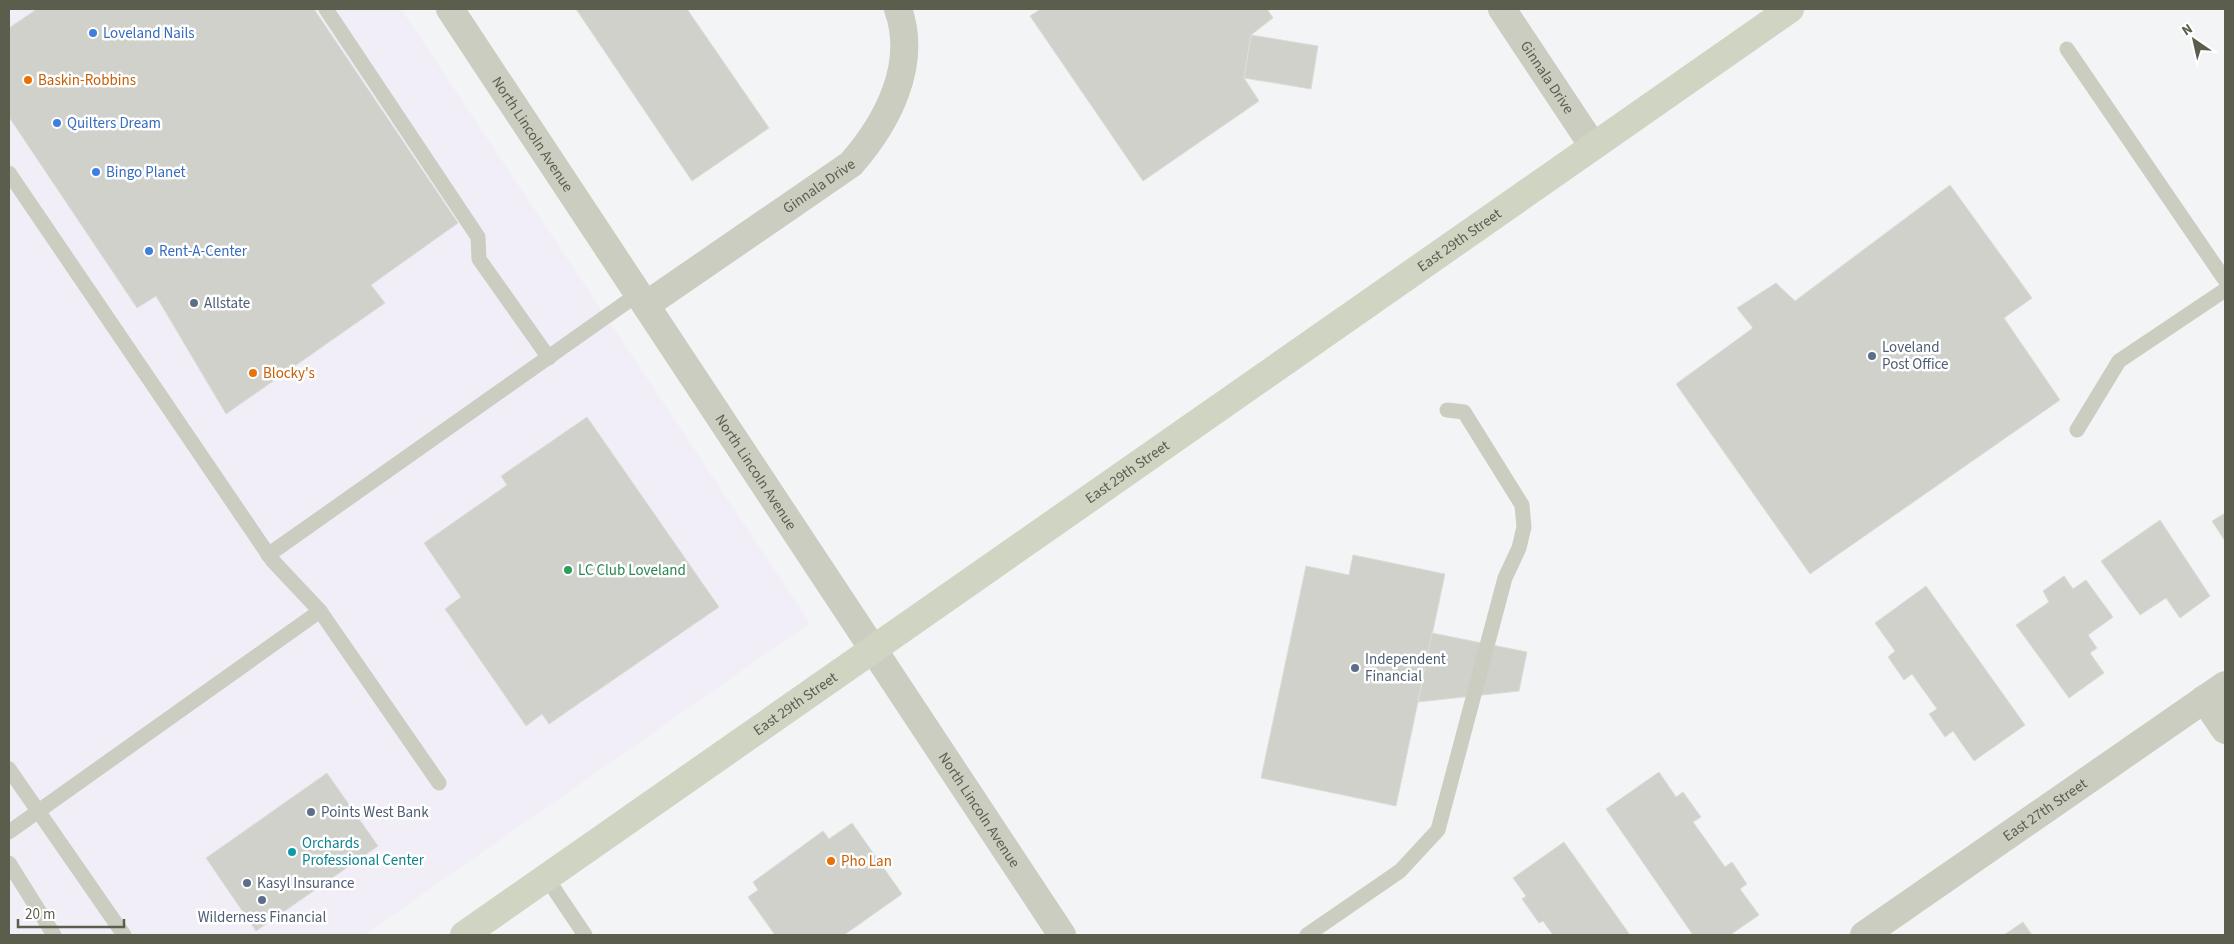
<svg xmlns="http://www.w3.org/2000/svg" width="2234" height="944" font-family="'Source Sans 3',sans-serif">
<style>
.commercial{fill:#f2eef8}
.building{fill:#d0d1cb;stroke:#dbddd8}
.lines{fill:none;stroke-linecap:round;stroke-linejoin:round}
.service{stroke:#cccdc1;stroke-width:15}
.minor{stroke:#cccdc1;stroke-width:28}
.tertiary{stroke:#cccdc1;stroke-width:28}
.secondary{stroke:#d0d4c3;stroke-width:28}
.shop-dot{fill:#3f7fe0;stroke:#fff;stroke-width:2}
.food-dot{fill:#e8710a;stroke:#fff;stroke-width:2}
.service-dot{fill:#5c6f8a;stroke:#fff;stroke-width:2}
.leisure-dot{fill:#2e9e5b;stroke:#fff;stroke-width:2}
.culture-dot{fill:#0f9aa8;stroke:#fff;stroke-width:2}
.labels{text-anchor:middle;stroke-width:5;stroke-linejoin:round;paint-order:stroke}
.shop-label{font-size:15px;fill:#366cbe;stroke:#fff;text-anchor:start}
.street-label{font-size:15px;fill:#5c5e4d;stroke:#fff}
.food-label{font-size:15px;fill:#c56008;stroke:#fff;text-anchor:start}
.service-label{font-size:15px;fill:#4e5e75;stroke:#fff;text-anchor:start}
.leisure-label{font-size:15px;fill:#27864d;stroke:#fff;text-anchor:start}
.culture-label{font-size:15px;fill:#0d838f;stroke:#fff;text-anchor:start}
</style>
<rect width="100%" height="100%" fill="#f3f4f5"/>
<path class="commercial" d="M9 9H401L810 623 364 935H9Z"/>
<g class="building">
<path d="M37 9H314L458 223 371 285 385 303 226 414 156 296 137 308 9 117V28Z"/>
<path d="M576 9H687L769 128 692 181Z"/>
<path d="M1041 9H1267L1273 18 1251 35 1244 78 1259 101 1143 181 1030 16Z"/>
<path d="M1251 35 1318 46 1311 89 1244 78Z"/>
<path d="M1950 185 2032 298 2004 318 2060 400 1810 574 1676 384 1753 328 1737 308 1776 283 1795 301Z"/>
<path d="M587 417 719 607 549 724 542 714 526 726 445 609 461 597 424 543 507 485 501 476Z"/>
<path d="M2225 513V541L2212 521Z"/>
<path d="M2160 520 2210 596 2180 618 2166 598 2140 615 2101 561Z"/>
<path d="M1353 555 1445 574 1396 806 1261 778 1306 566 1349 575Z"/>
<path d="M2064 576 2073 589 2086 580 2113 617 2088 635 2097 648 2090 653 2104 673 2069 698 2016 625 2049 602 2043 591Z"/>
<path d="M1926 586 2025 725 1974 761 1953 731 1945 737 1929 714 1937 709 1912 674 1904 680 1888 657 1895 651 1875 623Z"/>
<path d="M1432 633 1527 652 1519 691 1418 702Z"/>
<path d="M1659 772 1676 797 1683 792 1701 817 1693 822 1725 867 1732 862 1747 884 1740 889 1759 915 1730 935H1693L1606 809Z"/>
<path d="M327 773 378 846 256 931 206 858Z"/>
<path d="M852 823 902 894 844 935H775L748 897 758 890 753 882 823 831 829 839Z"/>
<path d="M1564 842 1630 935H1553L1543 921 1539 923 1522 899 1526 896 1513 878Z"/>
<path d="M2023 922 2032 935H2004Z"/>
</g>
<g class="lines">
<g class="service">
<path d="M326 9 478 237 479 259 549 358"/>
<path d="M2067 49 2225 280"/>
<path d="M9 173 272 560 320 611 439 783"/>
<path d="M2077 430 2119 361 2225 290"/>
<path d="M268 555 638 294"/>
<path d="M9 769 124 935"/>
<path d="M9 832 320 611"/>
<path d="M9 863 54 935"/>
<path d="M546 877 585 935"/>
<path d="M1307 935 1400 871 1438 830 1505 578 1519 548 1524 527 1522 505 1464 412 1447 410"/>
</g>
<g class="minor">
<path id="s1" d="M1502 9 1593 146"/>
<path id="s2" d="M646 305 851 164C887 123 918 65 898 9"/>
<path d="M2204 699 2225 730"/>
<path id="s3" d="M1864 935 2225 685"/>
</g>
<path class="tertiary" id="s4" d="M450 9 1062 935"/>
<path class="secondary" id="s5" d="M464 935 1790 9"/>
</g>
<g class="shop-dot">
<circle cx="93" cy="33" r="5"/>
<circle cx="57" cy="123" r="5"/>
<circle cx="96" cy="172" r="5"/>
<circle cx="149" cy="251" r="5"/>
</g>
<g class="food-dot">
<circle cx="28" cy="80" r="5"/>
<circle cx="253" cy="373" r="5"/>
<circle cx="831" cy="861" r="5"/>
</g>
<g class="service-dot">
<circle cx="194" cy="303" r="5"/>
<circle cx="1872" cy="356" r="5"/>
<circle cx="1355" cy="668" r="5"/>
<circle cx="311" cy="812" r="5"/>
<circle cx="247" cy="883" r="5"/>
<circle cx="262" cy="900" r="5"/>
</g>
<circle class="leisure-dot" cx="568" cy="570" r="5"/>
<circle class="culture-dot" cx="292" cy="852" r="5"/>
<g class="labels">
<g class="shop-label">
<text x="103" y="38">Loveland Nails</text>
<text x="67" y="128">Quilters Dream</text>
<text x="106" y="177">Bingo Planet</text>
<text x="159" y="256">Rent-A-Center</text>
</g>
<g class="street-label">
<text dy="5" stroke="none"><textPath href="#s1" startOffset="82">Ginnala Drive</textPath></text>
<text dy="5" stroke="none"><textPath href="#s4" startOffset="150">North Lincoln Avenue</textPath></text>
<text dy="5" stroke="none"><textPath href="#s2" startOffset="210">Ginnala Drive</textPath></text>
<text dy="5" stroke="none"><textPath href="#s5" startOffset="1214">East 29th Street</textPath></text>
<text dy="5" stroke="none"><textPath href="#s5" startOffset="809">East 29th Street</textPath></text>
<text dy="5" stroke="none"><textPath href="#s4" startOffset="555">North Lincoln Avenue</textPath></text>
<text dy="5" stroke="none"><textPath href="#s5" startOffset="404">East 29th Street</textPath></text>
<text dy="5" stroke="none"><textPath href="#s4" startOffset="960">North Lincoln Avenue</textPath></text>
<text dy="5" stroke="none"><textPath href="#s3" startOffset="220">East 27th Street</textPath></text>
</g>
<g class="food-label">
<text x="38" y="85">Baskin-Robbins</text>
<text x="263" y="378">Blocky's</text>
<text x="841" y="866">Pho Lan</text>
</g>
<g class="service-label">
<text x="204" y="308">Allstate</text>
<text x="1882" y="352">Loveland<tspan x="1882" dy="17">Post Office</tspan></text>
<text x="1365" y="664">Independent<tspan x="1365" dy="17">Financial</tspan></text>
<text x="321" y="817">Points West Bank</text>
<text x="257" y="888">Kasyl Insurance</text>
<text x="262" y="922" text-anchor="middle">Wilderness Financial</text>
</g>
<g class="leisure-label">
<text x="578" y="575">LC Club Loveland</text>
</g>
<g class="culture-label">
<text x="302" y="848">Orchards<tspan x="302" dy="17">Professional Center</tspan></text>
</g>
</g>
<rect width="2234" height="944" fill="none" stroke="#5c5e4d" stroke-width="20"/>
<g transform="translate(2194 40) rotate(326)" stroke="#ffffff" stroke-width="4" paint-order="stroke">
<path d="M0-4L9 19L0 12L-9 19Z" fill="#5c5e4d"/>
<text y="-8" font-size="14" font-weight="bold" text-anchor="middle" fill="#5c5e4d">N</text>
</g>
<path d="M18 919v8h106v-8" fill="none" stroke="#5c5e4d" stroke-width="2.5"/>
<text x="25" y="919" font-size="15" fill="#5c5e4d" stroke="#ffffff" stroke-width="4" paint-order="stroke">20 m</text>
</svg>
